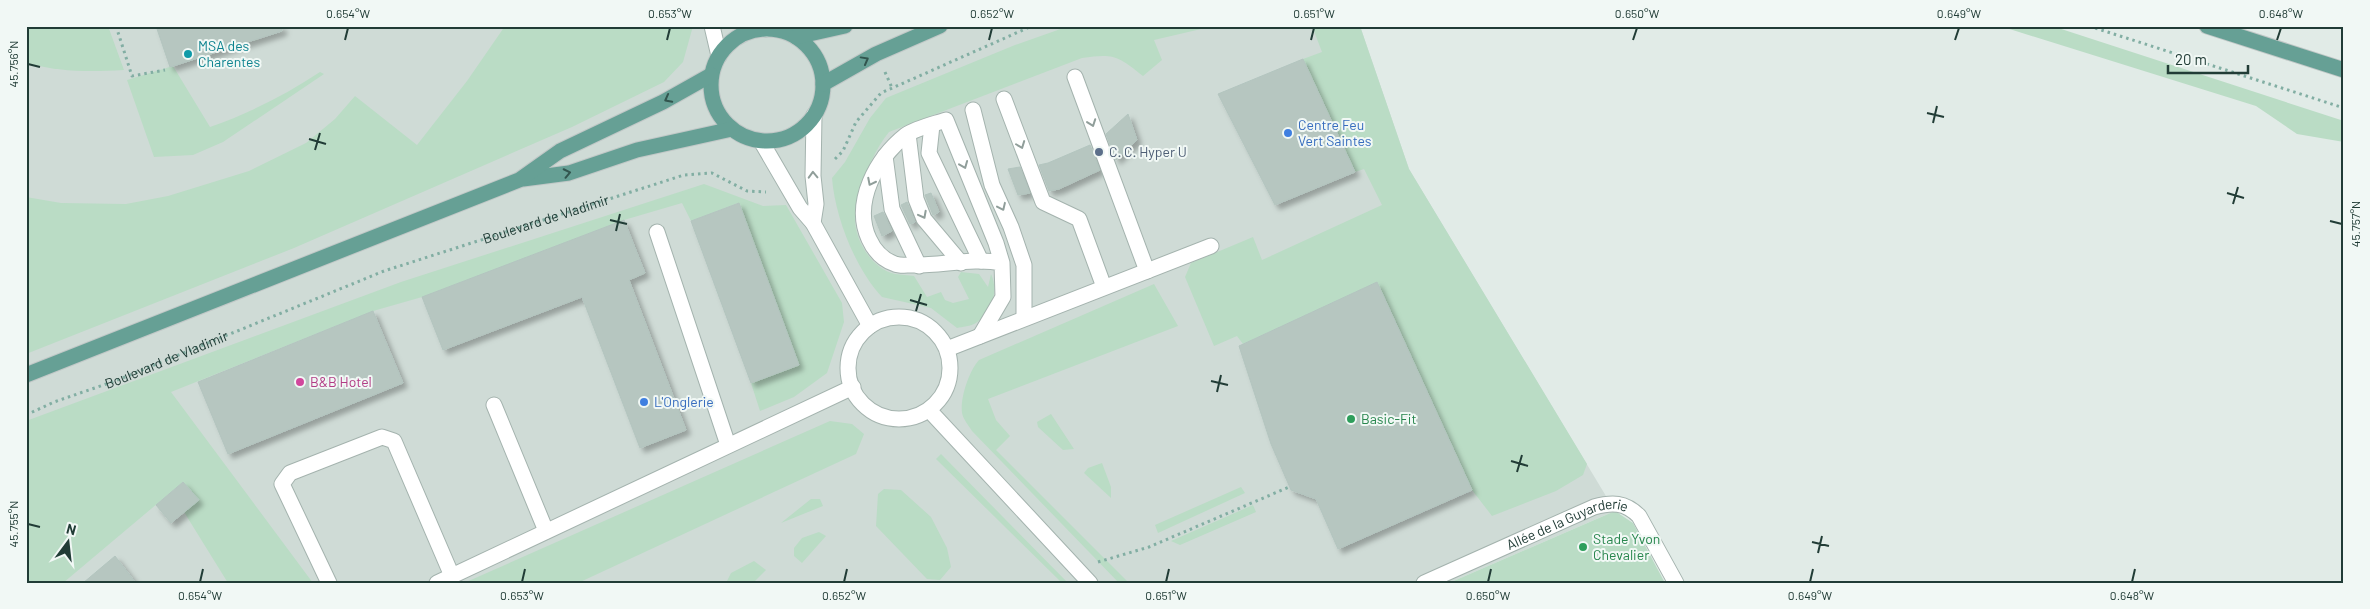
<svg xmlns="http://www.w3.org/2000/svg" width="2370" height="609" font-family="Barlow,sans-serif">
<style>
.built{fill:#cfdbd6}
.green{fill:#badcc5}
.building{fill:#b6c6c0;stroke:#b3c5bf;filter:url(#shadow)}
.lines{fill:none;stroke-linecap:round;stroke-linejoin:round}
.minor-casing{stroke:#a4b3ae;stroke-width:17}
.major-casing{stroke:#c1c8c7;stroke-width:17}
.path{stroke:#82aea3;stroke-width:3;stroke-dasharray:2.5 4;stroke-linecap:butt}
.minor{stroke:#fff;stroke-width:15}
.major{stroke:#66a095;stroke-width:15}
.oneway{stroke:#32554e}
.oneway2{stroke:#909e9a}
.ticks{fill:none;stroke:#213c36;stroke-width:2}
.culture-dot{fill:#0f9aa8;stroke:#f1f8f5;stroke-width:2}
.shop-dot{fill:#3f7fe0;stroke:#f1f8f5;stroke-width:2}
.service-dot{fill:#5c6f8a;stroke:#f1f8f5;stroke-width:2}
.hotel-dot{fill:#d1479c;stroke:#f1f8f5;stroke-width:2}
.leisure-dot{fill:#2e9e5b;stroke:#f1f8f5;stroke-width:2}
.labels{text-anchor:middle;stroke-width:4;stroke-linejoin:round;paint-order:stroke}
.culture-label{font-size:14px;fill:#0d838f;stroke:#f1f8f5;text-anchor:start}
.shop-label{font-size:14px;fill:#366cbe;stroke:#f1f8f5;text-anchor:start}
.service-label{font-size:14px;fill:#4e5e75;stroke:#f1f8f5;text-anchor:start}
.street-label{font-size:14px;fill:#213c36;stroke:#f1f8f5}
.hotel-label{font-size:14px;fill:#b23c85;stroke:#f1f8f5;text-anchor:start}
.leisure-label{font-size:14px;fill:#27864d;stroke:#f1f8f5;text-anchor:start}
.neatline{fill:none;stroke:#213c36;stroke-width:2}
.ticks-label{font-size:12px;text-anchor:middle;fill:#213c36}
</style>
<defs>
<filter id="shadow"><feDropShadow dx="4.5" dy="4.5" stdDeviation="2.5" flood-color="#0004"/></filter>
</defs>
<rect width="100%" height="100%" fill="#e1ebe7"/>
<path class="built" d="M26 26H1360L1409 169 1615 511 1449 583H26Z"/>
<g class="green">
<path d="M26 26H108L124 70C89 72 60 72 26 63Z"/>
<path d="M505 26H693L683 62 664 82 572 127 294 248 26 354V197L61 203 126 204 168 196 249 171 306 143 335 119 355 96 417 145 467 81Z"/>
<path d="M1069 26H1214L1154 40 1162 60 1143 76C1118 56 1114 53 1082 58L889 132C876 148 866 170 861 191 859 199 856 209 855 217 854 240 872 269 895 274 901 275 908 275 914 276L927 297 941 292 945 300 953 303 969 299 958 277 961 272 979 274 988 287 991 274C999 291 992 312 976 323 971 326 962 327 957 328L931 308 882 297C855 268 835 217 832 178L845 162 870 118 886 98 1015 45Z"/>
<path d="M1312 26H1360L1409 169 1587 464 1583 475 1556 491 1492 516 1472 490 1377 282 1243 344 1237 336 1214 346 1185 277 1191 263 1253 237 1262 260 1382 205 1364 169 1355 172 1303 59 1322 52Z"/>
<path d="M2000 26H2052L2344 121V142L2297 134 2256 106Z"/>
<path d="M173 66 210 127C250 113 285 95 320 72L324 74 223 142 193 155 154 157 127 80Z"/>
<path d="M704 184 763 206 786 205 842 303 844 322 827 373 794 397 760 411 751 383 799 365 738 203 691 221 682 203 624 220 422 297 373 311 171 392 313 583H228L184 512 198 500 183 482 63 583H26V421L401 282Z"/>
<path d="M1154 284 1178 326 988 399 996 420 1010 436 996 450 1129 583H1119L972 431C969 426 963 419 962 413 960 398 969 371 979 360Z"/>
<path d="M1051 414 1074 449 1063 450 1038 427 1037 422Z"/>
<path d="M830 421 852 424 864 434 856 454 578 583H464Z"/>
<path d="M941 454 1068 583H1062L936 459Z"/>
<path d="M1102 463 1111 487V498L1084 473 1088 468Z"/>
<path d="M1241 487 1245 493 1158 533 1155 525Z"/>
<path d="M884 489 901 490 931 517 947 548 951 567 940 580 927 579 876 526 878 494Z"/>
<path d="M811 499H820L823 506 781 523Z"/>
<path d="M1253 505 1256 512 1180 545 1171 541Z"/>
<path d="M1615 511 1633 523 1665 583H1449Z"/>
<path d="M819 532 826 536 802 563 794 556V548L802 538Z"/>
<path d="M754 561 766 570 753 583H726L731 573Z"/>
</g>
<g class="building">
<path d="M156 26H282V31L170 67Z"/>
<path d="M1303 59 1355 172 1275 205 1218 94Z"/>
<path d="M1128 114 1137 140 1116 160 1106 134Z"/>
<path d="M1090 145 1100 170 1059 189 1049 191 1039 165 1048 163Z"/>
<path d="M1020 167 1030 193 1018 195 1008 169Z"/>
<path d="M931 193 939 212 933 215 925 195Z"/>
<path d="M907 202 915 222 910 224 901 205Z"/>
<path d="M739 203 799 365 751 383 691 221Z"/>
<path d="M883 212 892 231 882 236 874 216Z"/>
<path d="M624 220 645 273 629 280 686 430 640 448 582 297 443 350 422 297Z"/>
<path d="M1377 282 1472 490 1338 549 1316 499 1291 490 1271 444 1239 346Z"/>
<path d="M373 311 403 383 228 454 198 382Z"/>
<path d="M183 482 199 500 171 523 156 505Z"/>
<path d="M115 556 136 583H83Z"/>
</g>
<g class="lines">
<defs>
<g id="minor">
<path d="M712 26 719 56"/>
<path d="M764 26 766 29"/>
<path d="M1075 77 1147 271"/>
<path d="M1004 99 1043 202 1079 219 1104 287"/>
<path d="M973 110 992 185 1011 227 1024 265V318"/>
<path d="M932 125 929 153 981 261"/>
<path d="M908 134 916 199 924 219 961 263"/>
<path d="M761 141 800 208 813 223 870 326"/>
<path d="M885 156 892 209 919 266"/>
<path d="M813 223 816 204 813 176 814 115"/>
<path d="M657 232 728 445"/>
<circle cx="899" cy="368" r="51"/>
<path d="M980 336 1003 297 1002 263 996 243 946 120C934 124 916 128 906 135 877 158 852 202 869 239 874 250 883 260 895 264 900 266 906 265 911 265 941 266 973 257 1002 263"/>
<path d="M947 349 1211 246"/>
<path d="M494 405 546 531"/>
<path d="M929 410 1090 583"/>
<path d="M329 583 282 484 290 473 382 437 394 441 452 576"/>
<path d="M437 583 853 387"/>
<path id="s2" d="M1424 583 1594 507C1612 502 1625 502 1639 516L1676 583"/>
</g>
<g id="major">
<path d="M2207 26 2344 70"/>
<circle cx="767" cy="85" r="56"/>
<path d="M796 37 845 26"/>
<path d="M823 84 876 54 940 26"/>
<path d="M523 179 569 173 637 150 732 129"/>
<path d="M26 375 519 180 560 151 663 102 711 75"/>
</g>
</defs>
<use href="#minor" class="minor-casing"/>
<use href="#major" class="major-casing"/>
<g class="path">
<path d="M116 26 132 76 165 70"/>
<path d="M2089 26 2344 108"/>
<path d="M885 72 892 88"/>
<path d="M835 159 843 151 856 122 881 93 1032 26"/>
<path id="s1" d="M26 415 54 402 115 381 384 271 684 175 712 173 747 191 766 192"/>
<path d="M1098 562 1149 547 1289 487"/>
</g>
<use href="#minor" class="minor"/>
<use href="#major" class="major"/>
</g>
<defs><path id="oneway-chevron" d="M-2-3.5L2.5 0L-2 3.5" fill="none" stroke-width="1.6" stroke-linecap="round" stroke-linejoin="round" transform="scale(1.25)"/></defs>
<g class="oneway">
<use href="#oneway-chevron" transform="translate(865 60) rotate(-29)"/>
<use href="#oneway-chevron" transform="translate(668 99) rotate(152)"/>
<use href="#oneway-chevron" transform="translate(567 173) rotate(-12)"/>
</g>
<g class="oneway2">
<use href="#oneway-chevron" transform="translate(1092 123) rotate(70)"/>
<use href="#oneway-chevron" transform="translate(1021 145) rotate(69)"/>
<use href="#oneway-chevron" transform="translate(964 165) rotate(68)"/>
<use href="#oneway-chevron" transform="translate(813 175) rotate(-92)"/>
<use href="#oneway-chevron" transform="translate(871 182) rotate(117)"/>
<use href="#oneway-chevron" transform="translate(1002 207) rotate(65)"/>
<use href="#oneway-chevron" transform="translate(923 215) rotate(62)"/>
</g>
<path class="ticks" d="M345 40 348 28M667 40 670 28M989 40 992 28M1311 40 1314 28M1633 40 1637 28M1955 40 1959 28M2277 40 2281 28M28 64 40 67M1927 113 1944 117M1933 123 1937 106M309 139 326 144M315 150 320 133M2227 193 2244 198M2233 204 2238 187M610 220 627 224M2330 221 2342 224M616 231 620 214M910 300 927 305M916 311 921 294M1211 381 1228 385M1217 392 1221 375M1511 461 1528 466M1517 472 1522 455M28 524 40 527M1812 542 1829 546M1818 553 1822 536M200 582 203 569M522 582 525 569M844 582 847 569M1166 582 1169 569M1488 582 1491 569M1810 582 1813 569M2132 582 2135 569"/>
<circle class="culture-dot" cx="188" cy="54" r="5"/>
<g class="shop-dot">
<circle cx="1288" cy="133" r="5"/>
<circle cx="644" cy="402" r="5"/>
</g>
<circle class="service-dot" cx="1099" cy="152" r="5"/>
<circle class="hotel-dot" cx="300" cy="382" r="5"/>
<g class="leisure-dot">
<circle cx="1351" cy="419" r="5"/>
<circle cx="1583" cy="547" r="5"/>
</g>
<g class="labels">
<g class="culture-label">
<text x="198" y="51">MSA des<tspan x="198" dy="16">Charentes</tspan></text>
</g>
<g class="shop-label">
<text x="1298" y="130">Centre Feu<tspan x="1298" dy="16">Vert Saintes</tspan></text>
<text x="654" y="407">L'Onglerie</text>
</g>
<g class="service-label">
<text x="1109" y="157">C. C. Hyper U</text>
</g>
<g class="street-label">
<text dy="5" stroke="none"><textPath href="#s1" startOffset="556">Boulevard de Vladimir</textPath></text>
<text dy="5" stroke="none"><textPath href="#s1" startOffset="151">Boulevard de Vladimir</textPath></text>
<text dy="5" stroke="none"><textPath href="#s2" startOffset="156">Allée de la Guyarderie</textPath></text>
</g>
<g class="hotel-label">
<text x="310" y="387">B&amp;B Hotel</text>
</g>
<g class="leisure-label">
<text x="1361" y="424">Basic-Fit</text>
<text x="1593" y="544">Stade Yvon<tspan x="1593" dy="16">Chevalier</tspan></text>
</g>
</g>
<rect width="2370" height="609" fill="none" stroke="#f1f8f5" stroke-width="55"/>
<g transform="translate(68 542) rotate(15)" stroke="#f1f8f5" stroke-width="4" paint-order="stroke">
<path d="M0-4L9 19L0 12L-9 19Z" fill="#213c36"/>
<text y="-8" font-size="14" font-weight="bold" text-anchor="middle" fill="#213c36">N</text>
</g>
<path d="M2168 65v8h80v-8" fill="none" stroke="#213c36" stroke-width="2.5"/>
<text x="2175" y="65" font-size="15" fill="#213c36" stroke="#f1f8f5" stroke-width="4" paint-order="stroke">20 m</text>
<rect x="28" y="28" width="2314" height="554" class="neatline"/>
<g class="ticks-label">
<text x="348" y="18">0.654°W</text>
<text x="670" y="18">0.653°W</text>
<text x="992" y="18">0.652°W</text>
<text x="1314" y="18">0.651°W</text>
<text x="1637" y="18">0.650°W</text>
<text x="1959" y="18">0.649°W</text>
<text x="2281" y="18">0.648°W</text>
<text transform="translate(14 64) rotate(-90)" y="4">45.756°N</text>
<text transform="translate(2356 224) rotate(-90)" y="4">45.757°N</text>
<text transform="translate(14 524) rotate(-90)" y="4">45.755°N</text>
<text x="200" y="600">0.654°W</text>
<text x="522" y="600">0.653°W</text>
<text x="844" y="600">0.652°W</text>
<text x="1166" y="600">0.651°W</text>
<text x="1488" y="600">0.650°W</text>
<text x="1810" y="600">0.649°W</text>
<text x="2132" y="600">0.648°W</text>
</g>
</svg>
